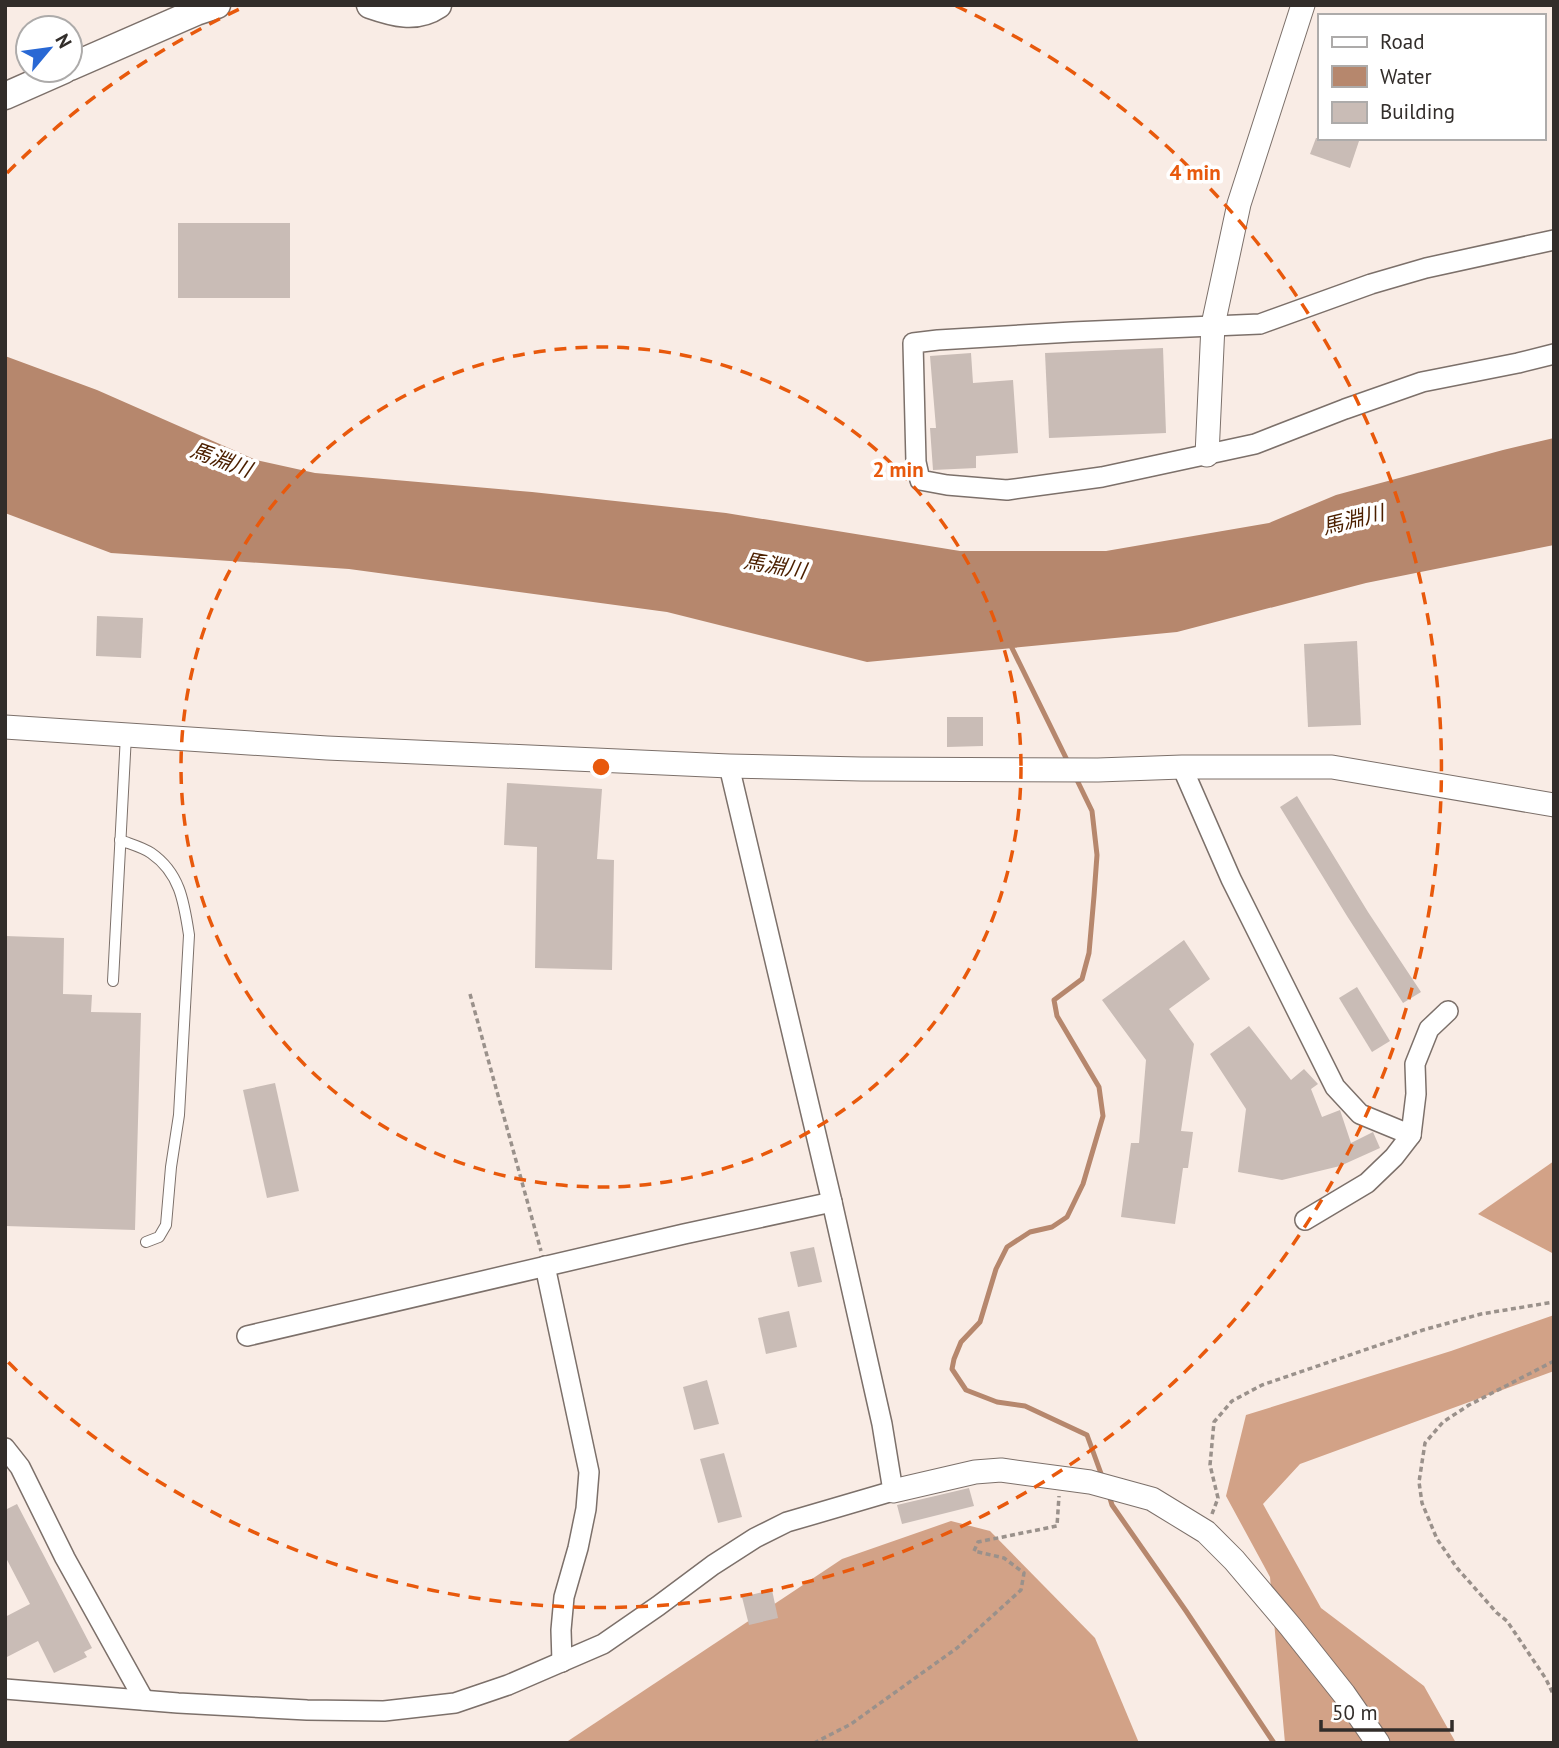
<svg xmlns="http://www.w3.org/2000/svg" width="1559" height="1748" font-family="'PT Sans','Noto Sans JP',sans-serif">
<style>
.forest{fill:#d2a287}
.water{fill:#b6876d}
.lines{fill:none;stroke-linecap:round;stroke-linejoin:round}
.stream{stroke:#b6876d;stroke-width:5}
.building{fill:#c9bcb6}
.service-casing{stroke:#7c706a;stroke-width:12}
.minor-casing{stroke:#7c706a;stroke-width:22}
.tertiary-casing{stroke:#7c706a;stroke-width:25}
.secondary-casing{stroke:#7c706a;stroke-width:29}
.path{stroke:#9a918b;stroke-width:3.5;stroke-dasharray:5 3.5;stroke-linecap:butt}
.service{stroke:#fff;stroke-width:10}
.minor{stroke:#fff;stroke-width:19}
.tertiary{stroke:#fff;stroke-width:23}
.secondary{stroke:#fff;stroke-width:26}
.ring{fill:none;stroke:#e8590c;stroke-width:3.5;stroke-dasharray:12 9}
.labels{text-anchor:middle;stroke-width:7;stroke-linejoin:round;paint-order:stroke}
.water-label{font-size:21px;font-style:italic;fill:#4c2000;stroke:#fff}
.centre{fill:#e8590c;stroke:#fff;stroke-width:3.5}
.ring-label{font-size:21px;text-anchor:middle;font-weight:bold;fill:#e8590c;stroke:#fff;stroke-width:7;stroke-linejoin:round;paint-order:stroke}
</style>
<rect width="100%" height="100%" fill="#f9ece5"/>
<g class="forest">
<path d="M1554 1161V1254L1478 1214Z"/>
<path d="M1554 1315V1371L1300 1464 1263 1504 1321 1608 1424 1686 1456 1743H1285L1270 1577 1226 1496 1246 1415 1451 1351Z"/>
<path d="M951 1521 990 1531 1095 1638 1139 1743H565L842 1559Z"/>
</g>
<path class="water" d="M5 356 97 390 256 460 315 473 532 492 726 513 960 551H1106L1269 523 1336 495 1503 450 1554 438V545L1366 583 1177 632 867 662 667 612 349 569 111 553 5 513Z"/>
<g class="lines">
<g class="stream">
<path d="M1010 644 1069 764"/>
<path d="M1075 776 1092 811 1097 855 1094 896 1089 953 1082 979 1054 1000 1057 1016 1099 1087 1103 1116 1083 1184 1067 1217 1052 1227 1030 1232 1007 1247 996 1269 980 1322 961 1342 954 1359 952 1369 966 1390 997 1402 1025 1406 1087 1435 1103 1479"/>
<path d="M1109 1495 1112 1505 1186 1611 1274 1743"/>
</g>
</g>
<g class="building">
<path d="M1316 138H1360L1350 168 1310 154Z"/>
<rect x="178" y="223" width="112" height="75"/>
<path d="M1163 348 1166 433 1049 438 1045 353Z"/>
<path d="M971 353 973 383 1013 380 1018 453 976 456V468L933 470 930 428H936L930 356Z"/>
<path d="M97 616 143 618 141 658 96 656Z"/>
<path d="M1357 641 1361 725 1308 727 1304 644Z"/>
<path d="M947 717H983V746L947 747Z"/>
<path d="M507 783 602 789 597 859 614 860 612 970 535 968 537 847 504 845Z"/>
<path d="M1297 796 1368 912 1421 992 1403 1003 1347 916 1280 807Z"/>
<path d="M5 936 64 938 63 994 92 995 91 1012 141 1013 135 1230 5 1226Z"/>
<path d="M1184 940 1210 979 1169 1009 1194 1044 1181 1131 1193 1132 1188 1168H1183L1175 1224 1121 1217 1131 1143H1139L1146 1060 1102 1000Z"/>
<path d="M1357 987 1390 1041 1372 1052 1339 998Z"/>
<path d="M1249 1026 1291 1080 1304 1069 1318 1084 1311 1089 1322 1117 1340 1110 1351 1143 1373 1132 1380 1148 1340 1166 1282 1180 1238 1172 1246 1109 1210 1054Z"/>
<path d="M275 1083 299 1191 267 1198 243 1090Z"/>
<path d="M814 1247 822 1282 798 1287 790 1252Z"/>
<path d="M789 1311 797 1347 766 1354 758 1318Z"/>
<path d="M707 1380 719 1424 694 1430 683 1387Z"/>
<path d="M724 1453 742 1517 718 1523 700 1459Z"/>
<path d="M969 1488 974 1506 902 1524 897 1505Z"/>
<path d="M17 1504 92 1648 84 1652 87 1657 54 1673 38 1641 5 1658V1617L30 1604 5 1556V1510Z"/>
<path d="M772 1590 778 1618 749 1625 742 1597Z"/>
</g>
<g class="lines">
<defs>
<g id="service">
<path d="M120 840C130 844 142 847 151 853 180 873 184 902 189 935L179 1115 171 1167 166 1225 159 1237 146 1242"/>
<path d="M113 981 126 735"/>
</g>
<g id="minor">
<path d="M1554 240 1426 268 1371 284 1260 324 1072 332 938 340 913 343 916 462 920 480 947 485 1007 490 1102 477 1255 444 1345 409 1422 382 1518 363 1554 354"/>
<path d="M1182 767 1231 879 1335 1087 1360 1114 1411 1135"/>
<path d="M1305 1220 1367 1183 1394 1157 1411 1135 1416 1094 1415 1064 1429 1029 1448 1011"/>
<path d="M545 1266 589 1472 586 1509 578 1548 564 1597 561 1630 562 1662"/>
<path d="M247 1336 684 1234 832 1202"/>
<path d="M5 1448 20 1467 65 1558 144 1700"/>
<path d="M5 1689 178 1703 307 1710 384 1711 455 1703 508 1685 603 1644 658 1606 713 1565 755 1538 787 1522 893 1491 882 1424 832 1202 729 766"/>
</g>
<g id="tertiary">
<path d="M1207 455 1213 325 1239 204 1303 5"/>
<path d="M5 727 327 748 729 766 861 769 1098 770 1182 767H1332L1554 805"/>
<path d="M893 1491 975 1472 1001 1470 1090 1482 1152 1499 1206 1532 1234 1560 1290 1626 1344 1694 1378 1743"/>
</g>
<g id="secondary">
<path d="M370 5C393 13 416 20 438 5"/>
<path d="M70 67 196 12 217 5"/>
<path d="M5 96 64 70"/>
</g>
</defs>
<use href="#service" class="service-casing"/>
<use href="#minor" class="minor-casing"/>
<use href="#tertiary" class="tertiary-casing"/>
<use href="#secondary" class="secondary-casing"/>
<g class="path">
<path d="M470 994 541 1251"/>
<path d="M1554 1361 1469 1405 1443 1422 1425 1443 1419 1482 1422 1503 1437 1539 1457 1568 1497 1613 1507 1621 1546 1679 1554 1696"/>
<path d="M1212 1514 1218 1498 1210 1465 1214 1422 1232 1401 1262 1385 1423 1330 1481 1314 1554 1302"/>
<path d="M814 1743 851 1724 957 1648 1021 1590 1024 1573 1004 1558 974 1551 978 1542 1057 1526 1059 1496"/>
</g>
<use href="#service" class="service"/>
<use href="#minor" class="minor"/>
<use href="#tertiary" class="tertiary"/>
<use href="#secondary" class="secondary"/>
</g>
<g class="ring">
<circle cx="601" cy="767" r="420"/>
<path d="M7 173A840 840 0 0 1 246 6M956 6A840 840 0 1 1 7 1361"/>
</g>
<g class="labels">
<g class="water-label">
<text transform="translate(221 460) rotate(20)" y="7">馬淵川</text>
<text transform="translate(1353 520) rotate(-14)" y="7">馬淵川</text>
<text transform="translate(775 566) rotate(10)" y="7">馬淵川</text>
</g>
</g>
<circle cx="601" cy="767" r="10" class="centre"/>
<g class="ring-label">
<text x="1195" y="180">4 min</text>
<text x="898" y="477">2 min</text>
</g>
<rect width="1559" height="1748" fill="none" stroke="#322d2a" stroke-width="14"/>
<rect x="1318" y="14" width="228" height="126" fill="#ffffff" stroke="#adabaa" stroke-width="2"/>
<rect x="1332" y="37" width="35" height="10" fill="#ffffff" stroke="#adabaa" stroke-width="2"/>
<text x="1380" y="49" font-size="21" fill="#322d2a">Road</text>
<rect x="1332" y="66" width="35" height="21" fill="#b6876d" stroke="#adabaa" stroke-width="2"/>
<text x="1380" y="84" font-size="21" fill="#322d2a">Water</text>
<rect x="1332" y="102" width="35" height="21" fill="#c9bcb6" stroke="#adabaa" stroke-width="2"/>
<text x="1380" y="119" font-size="21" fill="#322d2a">Building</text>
<g transform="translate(49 49) rotate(61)"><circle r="33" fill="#ffffff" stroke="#adabaa" stroke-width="2"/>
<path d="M0-5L12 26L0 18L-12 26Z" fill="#2968d4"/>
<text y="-10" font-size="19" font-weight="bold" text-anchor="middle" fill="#322d2a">N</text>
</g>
<path d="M1321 1720v10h131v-10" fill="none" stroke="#322d2a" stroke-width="3.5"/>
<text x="1332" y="1720" font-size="21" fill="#322d2a" stroke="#ffffff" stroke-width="5" paint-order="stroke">50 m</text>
</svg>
